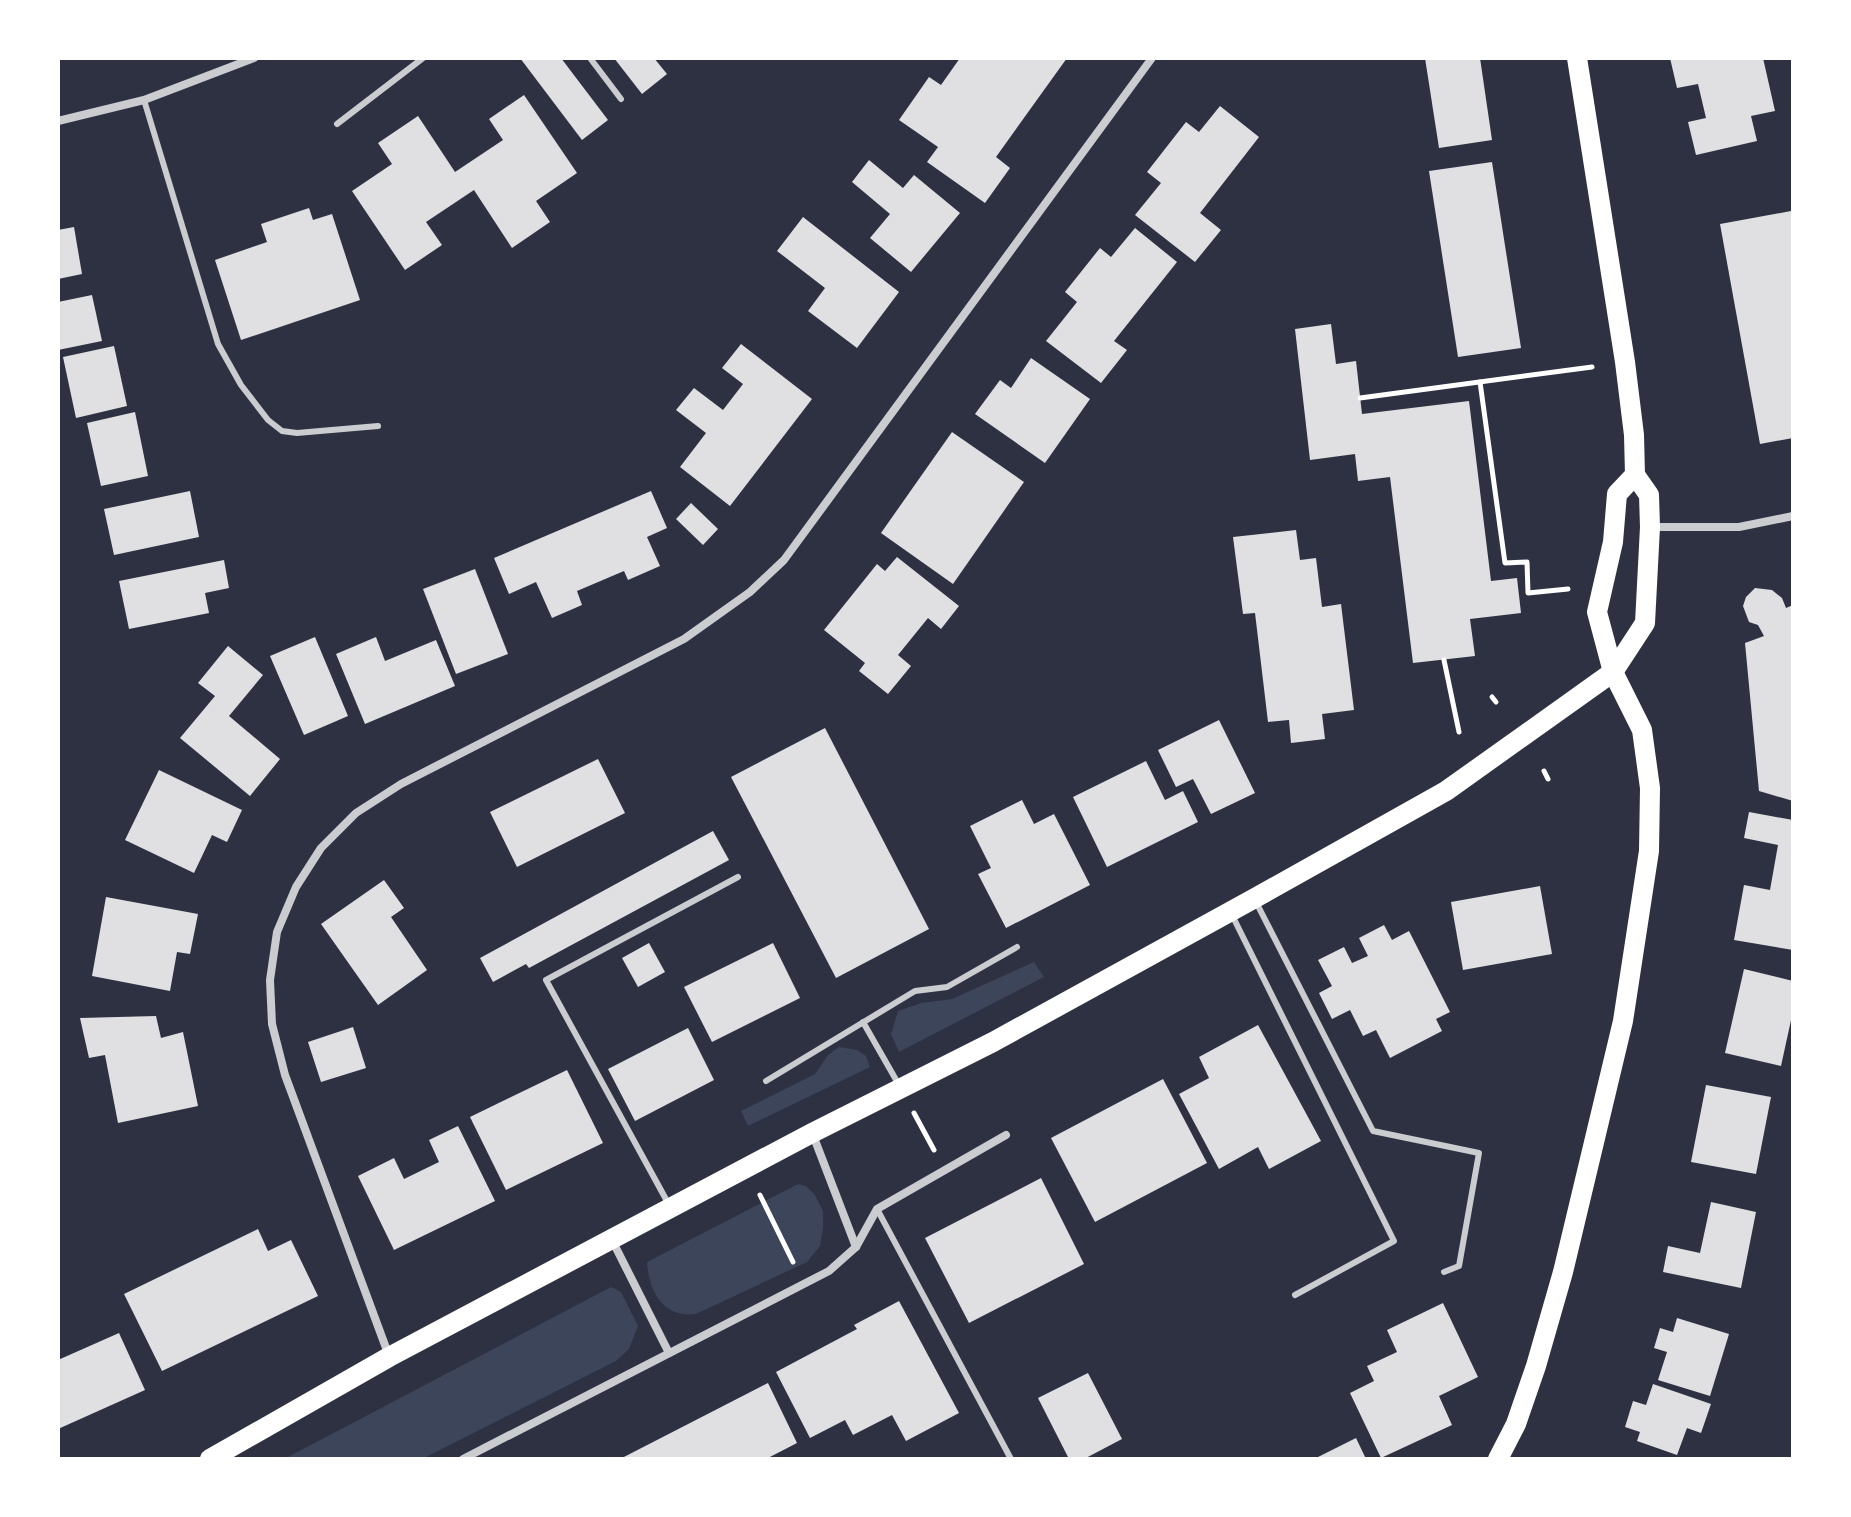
<svg xmlns="http://www.w3.org/2000/svg" width="1851" height="1517" font-family="'DM Sans',sans-serif">
<style>
.green{fill:#3c4559}
.building{fill:#e0e0e3}
.lines{fill:none;stroke-linecap:round;stroke-linejoin:round}
.path{stroke:#fff;stroke-width:5}
.service{stroke:#caccd0;stroke-width:6}
.minor{stroke:#caccd0;stroke-width:8}
.primary{stroke:#fff;stroke-width:20}
</style>
<rect width="100%" height="100%" fill="#2d3142"/>
<g class="green">
<path d="M1034 962 1044 977 899 1052 891 1034 898 1011 921 1003 952 999Z"/>
<path d="M839 1047 857 1050 866 1056 870 1067 748 1126 741 1111 815 1074 828 1055Z"/>
<path d="M798 1184 806 1186 815 1195 823 1211V1229L820 1246 807 1262 696 1314C663 1318 649 1292 647 1262Z"/>
<path d="M611 1287 621 1292 638 1326 629 1349 616 1361 422 1459H284Z"/>
</g>
<g class="building">
<path d="M520 58H561L608 120 582 140Z"/>
<path d="M614 58H654L667 74 642 94Z"/>
<path d="M960 58H1067L996 157 1010 168 985 203 927 162 938 147 899 120 929 77 941 85Z"/>
<path d="M1425 58H1480L1492 140 1439 148Z"/>
<path d="M1670 58H1763L1775 111 1751 116 1757 141 1696 155 1688 122 1706 118 1698 84 1677 88Z"/>
<path d="M524 95 577 173 536 201 550 222 512 248 474 190 426 222 442 245 405 270 352 191 392 164 378 143 418 116 455 172 503 140 489 119Z"/>
<path d="M1220 106 1259 137 1200 213 1221 230 1195 262 1135 215 1161 183 1147 172 1186 122 1199 132Z"/>
<path d="M869 160 903 188 914 175 960 213 911 272 870 238 890 214 852 182Z"/>
<path d="M1492 162 1521 348 1458 357 1429 171Z"/>
<path d="M309 208 313 220 332 214 360 300 241 340 215 260 267 242 261 224Z"/>
<path d="M1791 211 1793 224V438L1760 444 1720 224Z"/>
<path d="M803 217 899 292 857 348 808 311 825 288 777 251Z"/>
<path d="M74 227 82 274 58 279V230Z"/>
<path d="M1135 228 1177 262 1114 341 1127 350 1101 383 1046 341 1077 302 1065 292 1100 248 1111 257Z"/>
<path d="M92 295 102 341 58 350V302Z"/>
<path d="M1331 324 1336 364 1356 361 1362 414 1469 401 1491 581 1517 578 1521 613 1470 619 1475 656 1413 663 1390 477 1358 481 1355 454 1310 460 1295 329Z"/>
<path d="M741 344 812 399 730 506 680 467 706 433 676 410 694 388 723 410 743 384 722 368Z"/>
<path d="M114 346 127 406 76 418 63 357Z"/>
<path d="M1031 358 1090 399 1045 463 975 414 1000 380 1011 388Z"/>
<path d="M135 412 148 476 101 486 87 423Z"/>
<path d="M952 432 1024 482 953 584 881 533Z"/>
<path d="M190 491 199 537 114 555 104 509Z"/>
<path d="M651 491 667 528 647 537 660 566 628 580 624 571 577 591 582 605 552 618 536 582 509 594 494 558Z"/>
<path d="M691 503 718 529 703 545 676 519Z"/>
<path d="M1296 530 1300 560 1316 558 1322 607 1341 604 1354 710 1322 714 1325 739 1291 743 1289 720 1268 722 1255 613 1243 614 1233 537Z"/>
<path d="M897 557 959 606 941 629 928 618 898 655 911 666 888 694 859 671 865 663 824 630 877 564 885 571Z"/>
<path d="M224 560 229 588 205 593 209 613 129 629 119 581Z"/>
<path d="M475 569 508 654 456 674 423 589Z"/>
<path d="M1755 588 1772 590 1782 598 1786 608 1793 605V801L1759 791 1745 643 1764 636 1758 625 1749 622 1743 606 1746 597Z"/>
<path d="M315 637 348 716 304 735 270 656Z"/>
<path d="M376 637 385 661 436 640 455 686 365 724 336 654Z"/>
<path d="M228 646 263 675 229 716 280 759 250 796 180 738 215 696 198 683Z"/>
<path d="M1219 720 1255 793 1211 814 1193 779 1176 787 1158 750Z"/>
<path d="M825 728 929 929 836 978 731 777Z"/>
<path d="M598 759 625 813 517 867 490 812Z"/>
<path d="M1146 761 1165 800 1183 791 1198 822 1107 867 1073 797Z"/>
<path d="M159 770 242 810 227 842 212 835 194 873 125 840Z"/>
<path d="M1022 800 1034 824 1054 814 1090 885 1006 928 978 874 991 868 970 826Z"/>
<path d="M1749 812 1793 820V950L1734 940 1744 885 1770 890 1778 845 1744 838Z"/>
<path d="M713 831 729 860 529 968 526 964 493 982 480 958Z"/>
<path d="M384 880 404 908 391 917 427 970 378 1005 321 924Z"/>
<path d="M1540 886 1552 954 1463 970 1451 902Z"/>
<path d="M106 897 198 914 190 954 177 952 170 991 92 976Z"/>
<path d="M1384 925 1392 940 1409 931 1450 1012 1436 1019 1442 1031 1390 1058 1376 1030 1363 1036 1350 1010 1332 1019 1319 993 1332 986 1318 960 1344 947 1352 963 1368 956 1359 938Z"/>
<path d="M649 943 665 972 638 987 622 958Z"/>
<path d="M773 943 800 998 712 1042 684 987Z"/>
<path d="M1744 969 1793 981V1011L1781 1066 1725 1053Z"/>
<path d="M156 1016 161 1038 183 1032 198 1106 118 1123 105 1055 89 1058 80 1018Z"/>
<path d="M1258 1025 1321 1141 1269 1169 1258 1147 1219 1169 1179 1094 1209 1078 1199 1057Z"/>
<path d="M353 1027 366 1068 321 1082 308 1042Z"/>
<path d="M688 1028 714 1080 635 1121 608 1069Z"/>
<path d="M567 1070 603 1143 506 1190 470 1117Z"/>
<path d="M1163 1079 1207 1163 1095 1222 1051 1138Z"/>
<path d="M1706 1085 1771 1097 1756 1174 1691 1162Z"/>
<path d="M458 1126 495 1201 394 1250 358 1176 394 1158 404 1179 439 1162 429 1140Z"/>
<path d="M1041 1178 1084 1264 969 1323 925 1238Z"/>
<path d="M1711 1202 1756 1212 1741 1288 1663 1272 1668 1246 1700 1253Z"/>
<path d="M258 1229 268 1251 291 1240 318 1296 162 1371 124 1294Z"/>
<path d="M899 1301 959 1413 906 1441 892 1415 853 1435 845 1420 810 1438 776 1372 857 1329 854 1325Z"/>
<path d="M1443 1303 1478 1377 1439 1396 1452 1425 1381 1458 1350 1393 1374 1381 1367 1366 1397 1352 1387 1330Z"/>
<path d="M1677 1318 1729 1334 1710 1396 1658 1380 1667 1352 1654 1348 1660 1328 1673 1332Z"/>
<path d="M119 1333 145 1390 58 1429V1360Z"/>
<path d="M1088 1373 1122 1439 1084 1459H1069L1038 1398Z"/>
<path d="M768 1383 797 1443 766 1459H620Z"/>
<path d="M1653 1384 1711 1404 1701 1433 1687 1428 1677 1455 1637 1441 1640 1432 1625 1427 1633 1401 1646 1405Z"/>
<path d="M1356 1438 1366 1459H1314Z"/>
</g>
<g class="lines">
<g class="path">
<path d="M1480 382 1505 563 1527 562 1528 593 1568 589"/>
<path d="M1360 398 1592 367"/>
<path d="M1444 660 1459 732"/>
<path d="M1492 697 1496 702"/>
<path d="M1544 771 1548 779"/>
<path d="M914 1113 934 1150"/>
<path d="M760 1195 793 1262"/>
</g>
<g class="service">
<path d="M590 58 621 99"/>
<path d="M144 100 218 344 241 385 268 420 282 431 297 433 378 426"/>
<path d="M337 124 423 58"/>
<path d="M1256 902 1373 1131 1479 1153 1459 1266 1444 1272"/>
<path d="M1232 915 1394 1241 1295 1295"/>
<path d="M863 1022 899 1085"/>
<path d="M766 1081 915 991 947 987 1017 947"/>
<path d="M668 1203 546 980 738 877"/>
<path d="M877 1209 1011 1459"/>
</g>
<g class="minor">
<path d="M58 121 144 100 254 58"/>
<path d="M1651 527H1739L1793 516"/>
<path d="M813 1135 856 1247"/>
<path d="M612 1240 669 1353"/>
<path d="M389 1356 285 1075 272 1024 270 980 277 932 296 887 321 848 356 813 401 784 684 639 750 592 784 560 1152 58"/>
<path d="M463 1459 829 1271 856 1247 877 1209 1006 1135"/>
</g>
<g class="primary">
<path d="M210 1459 389 1357 812 1133 993 1042 1255 898 1446 791 1613 672 1645 623 1650 527 1649 495 1635 475 1634 435 1625 362 1577 58"/>
<path d="M1498 1459 1516 1424 1536 1366 1563 1272 1623 1021 1649 851 1650 788 1642 730 1613 672 1597 612 1613 542 1617 494 1635 475"/>
</g>
</g>
<rect width="1851" height="1517" fill="none" stroke="#ffffff" stroke-width="120"/>
</svg>
